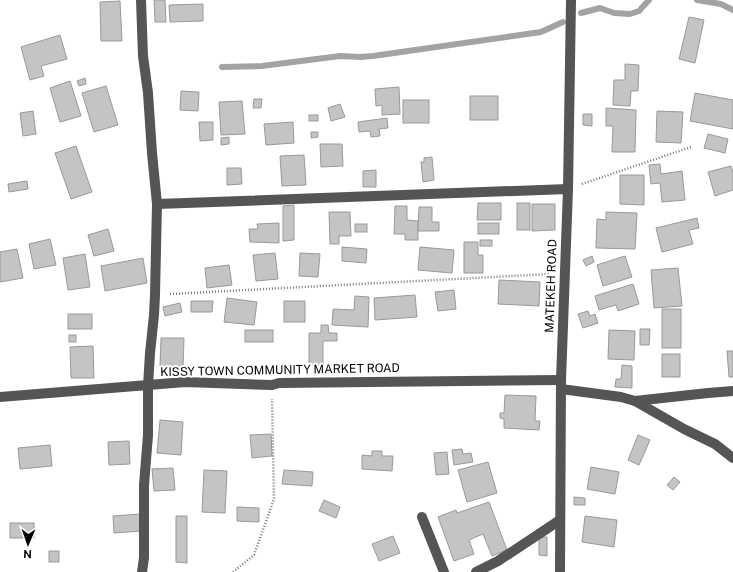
<svg xmlns="http://www.w3.org/2000/svg" width="733" height="572" font-family="'Public Sans',sans-serif">
<style>
.lines{fill:none;stroke-linecap:round;stroke-linejoin:round}
.stream{stroke:#a3a3a3;stroke-width:6}
.building{fill:#c4c4c4;stroke:#999}
.path{stroke:#777;stroke-width:2.5;stroke-dasharray:1 2;stroke-linecap:butt}
.minor{stroke:#555;stroke-width:10}
.labels{text-anchor:middle;stroke-width:4;stroke-linejoin:round;paint-order:stroke}
.street-label{font-size:12px;fill:#000;stroke:#fff}
</style>
<rect width="100%" height="100%" fill="#fff"/>
<g class="lines">
<g class="stream">
<path d="M697 0 721 4 733 10"/>
<path d="M581 13 600 8 614 13 630 14 639 11 649 0"/>
<path d="M222 67 262 66 340 56 360 57 373 56 541 32 563 22"/>
</g>
</g>
<g class="building">
<path d="M154 0H165L166 22H155Z"/>
<path d="M120 1 122 41H101L100 2Z"/>
<path d="M203 4V21L170 22 169 5Z"/>
<path d="M689 17 704 20 695 63 679 59Z"/>
<path d="M60 35 67 59 41 66 44 76 30 80 21 47Z"/>
<path d="M625 64 639 65 638 91H631L630 106 613 105 614 80H625Z"/>
<path d="M85 78 86 84 79 86 77 81Z"/>
<path d="M70 81 81 116 60 122 50 88Z"/>
<path d="M106 86 118 125 94 132 82 93Z"/>
<path d="M399 87 400 114 382 115V105L376 106 375 89Z"/>
<path d="M181 91 199 92 198 111 180 110Z"/>
<path d="M695 93 733 100V129L690 121Z"/>
<rect x="470" y="96" width="28" height="24"/>
<path d="M254 99H262L261 108H253Z"/>
<rect x="403" y="100" width="26" height="23"/>
<path d="M242 101 245 134 221 135 219 102Z"/>
<path d="M340 104 345 117 331 121 328 108Z"/>
<path d="M606 108 636 110 635 152H612L613 126H606Z"/>
<path d="M33 111 36 134 23 136 20 113Z"/>
<path d="M657 111 683 112 681 143 656 142Z"/>
<path d="M583 114H592V126L583 125Z"/>
<rect x="309" y="115" width="9" height="6"/>
<path d="M387 118 388 128 379 129 380 136 371 137 370 131 359 132 358 122Z"/>
<path d="M199 122H213V140L200 141Z"/>
<path d="M293 122 294 143 266 145 264 124Z"/>
<path d="M311 132H318V137L311 138Z"/>
<path d="M708 134 728 139 725 153 704 148Z"/>
<path d="M229 137V144L221 145V138Z"/>
<path d="M320 144H342L343 166 321 167Z"/>
<path d="M76 146 92 192 71 199 55 153Z"/>
<path d="M304 155 306 185 282 186 280 156Z"/>
<path d="M432 157 434 180 423 182 421 162H424V158Z"/>
<path d="M660 164 661 174 682 171 685 200 662 202 660 183 651 184 649 165Z"/>
<path d="M731 166 733 172V190L715 196 708 172Z"/>
<path d="M227 168H241L242 184 227 185Z"/>
<path d="M376 170V187H363V171Z"/>
<path d="M620 175H644V205L620 204Z"/>
<path d="M27 181 28 189 9 192 8 184Z"/>
<path d="M478 203H501V220H477Z"/>
<rect x="517" y="203" width="13" height="27"/>
<path d="M532 204H555V230L532 231Z"/>
<path d="M294 205V240L283 241V206Z"/>
<path d="M395 206H407V220L418 221V240H405V234H394Z"/>
<path d="M419 207H432V222H439V231H418Z"/>
<path d="M329 212H350L351 236H339V244H330Z"/>
<path d="M606 212 637 213 635 249 596 248 597 219 606 220Z"/>
<path d="M697 218 699 228 689 230 693 244 662 252 656 228Z"/>
<path d="M279 223V243L250 242 249 229H258L257 224Z"/>
<rect x="478" y="223" width="21" height="11"/>
<rect x="355" y="224" width="12" height="8"/>
<path d="M108 229 114 251 94 256 88 235Z"/>
<path d="M50 239 56 265 34 269 29 244Z"/>
<rect x="480" y="240" width="12" height="6"/>
<path d="M464 242H478V255H483V273H464Z"/>
<path d="M342 247 367 249 366 263 342 261Z"/>
<path d="M420 247 454 250 452 273 418 270Z"/>
<path d="M17 249 23 278 0 282V252Z"/>
<path d="M275 253 278 279 256 281 253 255Z"/>
<path d="M300 253 320 254 318 277 299 276Z"/>
<path d="M85 254 90 287 68 290 63 258Z"/>
<path d="M592 256 594 262 586 266 583 260Z"/>
<path d="M625 256 632 277 603 286 597 265Z"/>
<path d="M143 258 147 283 105 291 101 266Z"/>
<path d="M229 265 232 285 207 288 205 268Z"/>
<path d="M678 268 682 306 654 308 651 270Z"/>
<path d="M499 280 540 282 539 306 498 304Z"/>
<path d="M633 284 639 304 618 311 616 305 599 310 595 296Z"/>
<path d="M454 290 456 309 438 311 435 292Z"/>
<path d="M415 295 417 317 375 320 374 298Z"/>
<path d="M355 296 369 297 368 327 332 325 333 309 354 310Z"/>
<path d="M227 298 257 302 254 325 224 322Z"/>
<path d="M191 301H213L212 312H191Z"/>
<rect x="284" y="301" width="21" height="21"/>
<path d="M180 303 182 312 165 316 163 307Z"/>
<rect x="662" y="309" width="19" height="39"/>
<path d="M588 311 590 316 595 314 598 323 583 328 578 314Z"/>
<rect x="68" y="314" width="24" height="15"/>
<path d="M321 325H328L329 333H337V341H323V366L309 365V333H321Z"/>
<path d="M640 329H650L649 345H640Z"/>
<rect x="245" y="330" width="28" height="12"/>
<path d="M609 330 635 331 634 360 608 359Z"/>
<rect x="69" y="335" width="7" height="7"/>
<path d="M161 338H184L183 368 160 367Z"/>
<path d="M93 346 94 378H71L70 347Z"/>
<path d="M727 351H733V377H729Z"/>
<rect x="662" y="354" width="18" height="23"/>
<path d="M622 365 632 366V388L615 387 616 379H621Z"/>
<path d="M505 395 536 396 535 421H540L539 430 504 428V419L500 418V413H504Z"/>
<path d="M160 420 183 422 181 455 157 453Z"/>
<path d="M271 434 272 456 252 458 250 435Z"/>
<path d="M638 435 650 440 639 465 628 460Z"/>
<path d="M129 441 130 464 109 465 108 442Z"/>
<path d="M50 445 52 466 20 469 18 448Z"/>
<path d="M462 449 463 454 471 453 473 462 454 465 452 450Z"/>
<path d="M372 451H382V456H393L392 471 362 469V455L372 456Z"/>
<path d="M447 452 449 474 436 475 434 453Z"/>
<path d="M488 462 497 493 467 502 458 470Z"/>
<path d="M591 467 619 472 615 494 587 489Z"/>
<path d="M173 468 175 490 154 491 152 469Z"/>
<path d="M204 470 227 471 225 513 202 512Z"/>
<path d="M284 470 313 472 312 486 282 484Z"/>
<path d="M674 477 680 482 673 490 667 485Z"/>
<path d="M574 497 585 498V505H574Z"/>
<path d="M324 500 340 507 336 518 319 511Z"/>
<path d="M489 502 507 550 492 556 483 534 469 540 474 554 454 561 438 517 456 510 457 513Z"/>
<path d="M237 507 259 508V522L237 521Z"/>
<path d="M140 514 141 531 114 533 113 516Z"/>
<path d="M176 516H187V563L176 562Z"/>
<path d="M585 516 617 520 614 547 582 542Z"/>
<rect x="10" y="523" width="24" height="15"/>
<path d="M393 536 400 553 379 561 372 544Z"/>
<path d="M539 537H547V556L539 555Z"/>
<rect x="49" y="551" width="10" height="11"/>
</g>
<g class="lines">
<g class="path">
<path d="M582 184 691 147"/>
<path d="M170 294 550 274"/>
<path d="M233 572 254 555 274 499 272 399"/>
</g>
<g class="minor">
<path d="M141 0 143 56 148 93 152 153 157 204 155 295 154 315 150 353 148 386V435L144 485V558L142 572"/>
<path d="M157 204 568 189"/>
<path d="M561 389 621 397 635 401 708 393 733 391"/>
<path d="M0 397 185 382 272 385 279 383 561 380"/>
<path d="M635 401 684 429 715 444 733 458"/>
<path d="M422 517 444 572"/>
<path d="M476 572 498 561 560 520"/>
<path d="M560 572 561 380 568 189 571 0"/>
</g>
</g>
<g class="labels">
<g class="street-label">
<text transform="translate(551 286) rotate(-88)" y="4">MATEKEH ROAD</text>
<text transform="translate(280 370) rotate(-1)" y="4">KISSY TOWN COMMUNITY MARKET ROAD</text>
</g>
</g>
<g transform="translate(28 544) rotate(182)" stroke="#ffffff" stroke-width="3" paint-order="stroke">
<path d="M0-3L7 15L0 10L-7 15Z" fill="#000000"/>
<text y="-6" font-size="11" font-weight="bold" text-anchor="middle" fill="#000000">N</text>
</g>
</svg>
